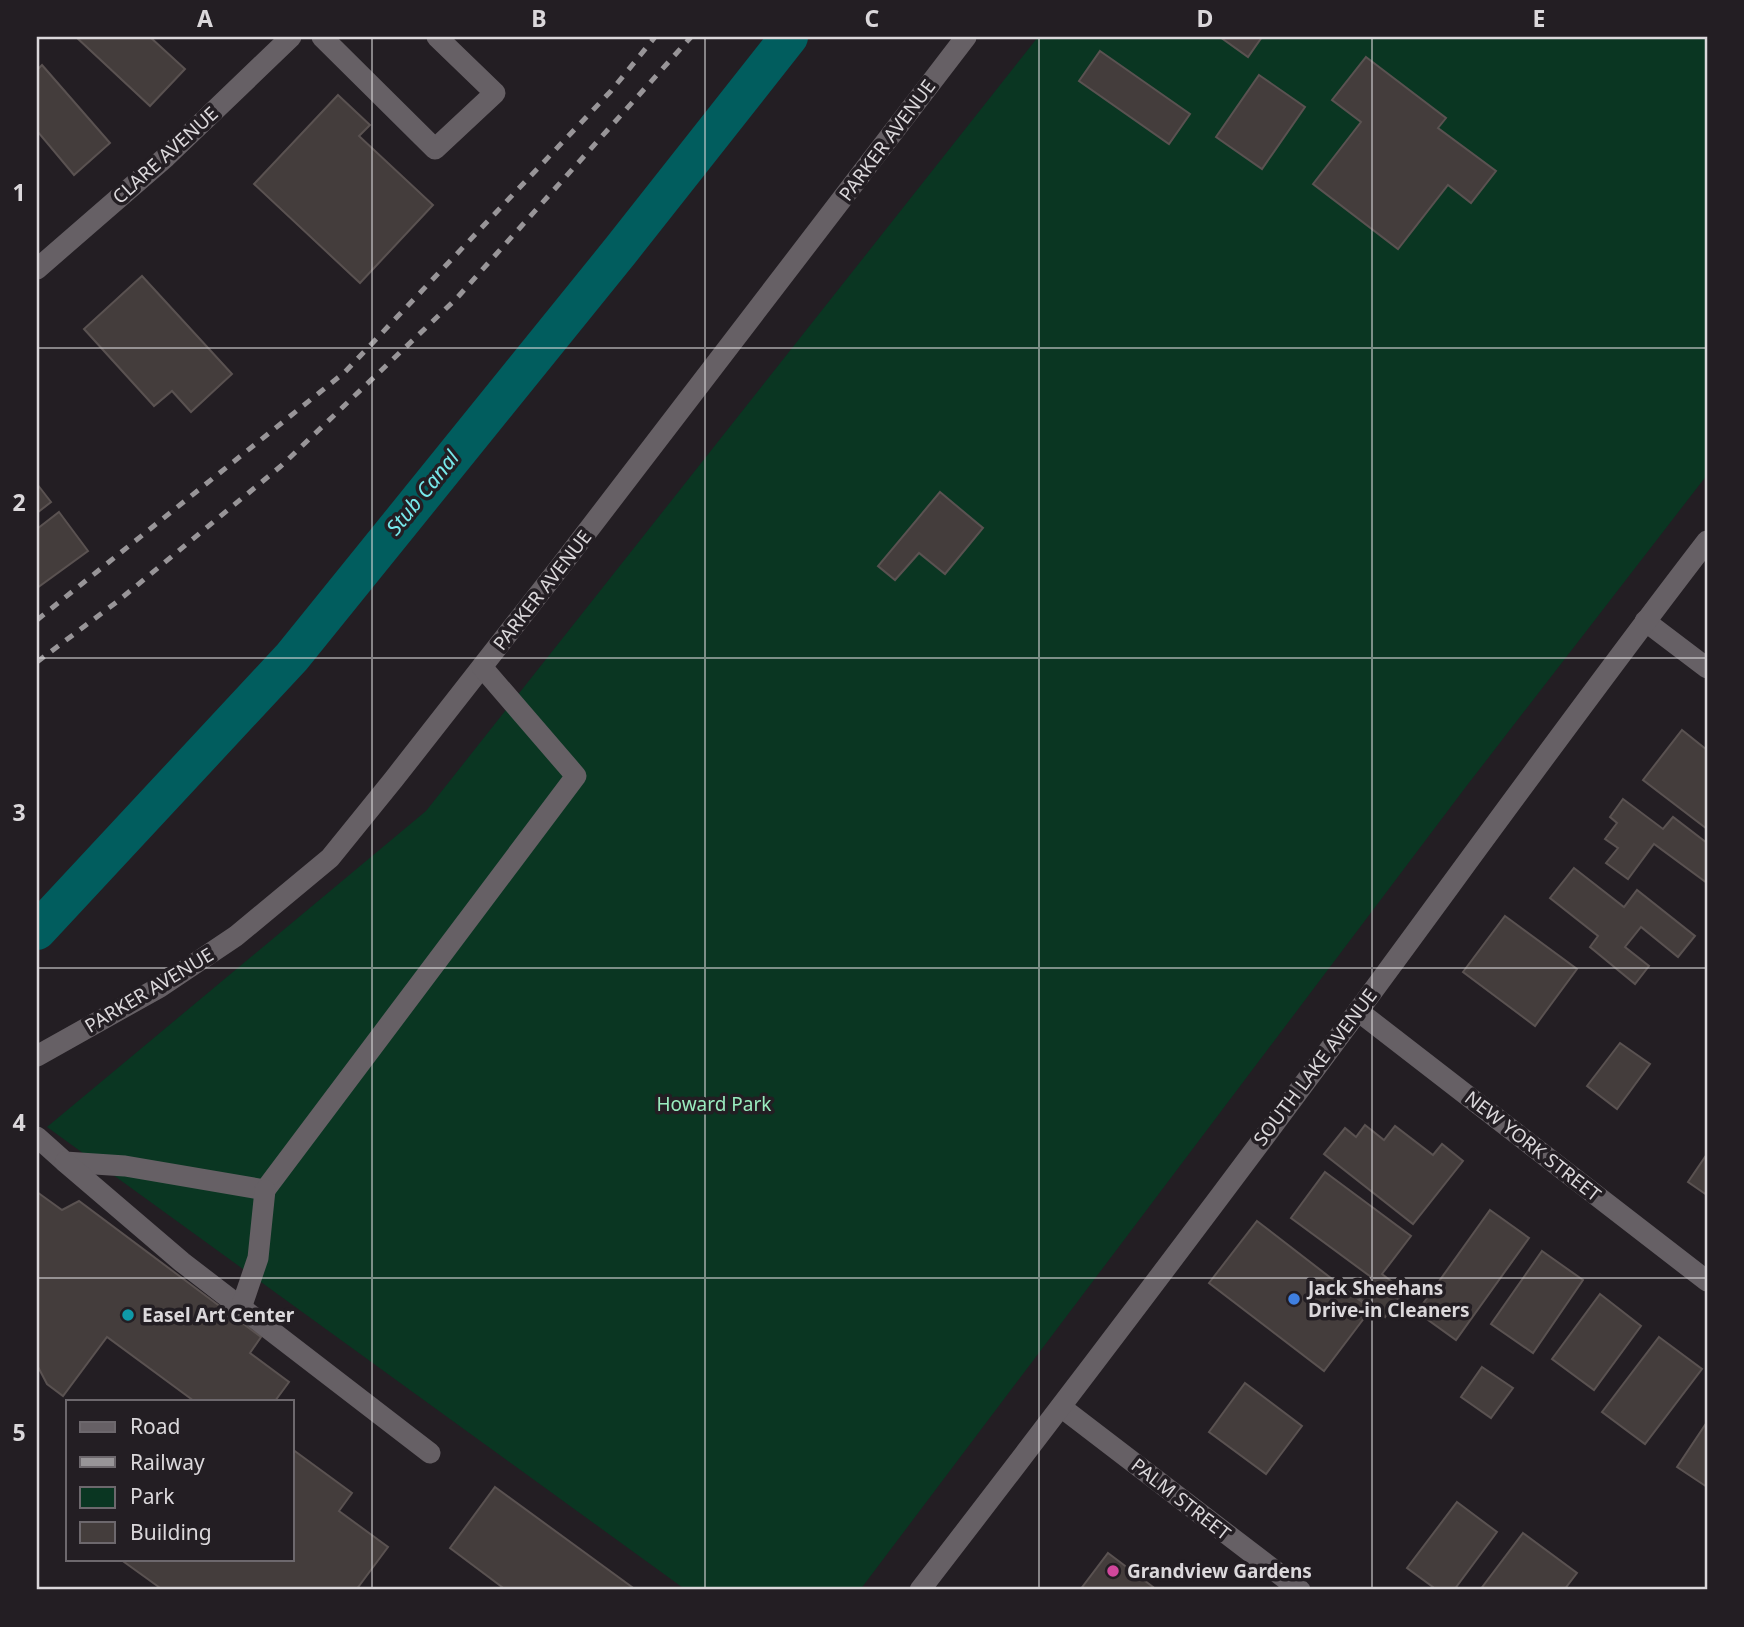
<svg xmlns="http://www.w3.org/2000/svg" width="1744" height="1627" font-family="'Noto Sans',sans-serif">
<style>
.green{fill:#0a3622}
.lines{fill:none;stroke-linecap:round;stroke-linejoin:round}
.canal{stroke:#015d5e;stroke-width:38}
.building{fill:#443d3c;stroke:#5a5251;stroke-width:2}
.minor{stroke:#666065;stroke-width:21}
.rail{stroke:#989598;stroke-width:5;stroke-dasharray:9 9;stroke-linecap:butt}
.grid{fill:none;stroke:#dbd8db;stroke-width:2;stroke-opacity:0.55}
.shop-dot{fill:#3f7fe0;stroke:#231e23;stroke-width:2.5}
.culture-dot{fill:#0f9aa8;stroke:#231e23;stroke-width:2.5}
.hotel-dot{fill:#d1479c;stroke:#231e23;stroke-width:2.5}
.labels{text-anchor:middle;stroke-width:7;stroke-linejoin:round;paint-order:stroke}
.street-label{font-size:19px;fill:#dbd8db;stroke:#231e23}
.park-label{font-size:19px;fill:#99ecbf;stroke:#231e23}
.poi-label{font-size:19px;font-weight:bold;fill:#dbd8db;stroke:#231e23;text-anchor:start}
.water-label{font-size:21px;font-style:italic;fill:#78e9eb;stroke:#231e23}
.neatline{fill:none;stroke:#dbd8db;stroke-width:2.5}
.grid-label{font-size:23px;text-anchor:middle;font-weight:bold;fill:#dbd8db}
</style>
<rect width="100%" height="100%" fill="#231e23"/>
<path class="green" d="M1038 37H1707V475L1465 788 860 1590H686L47 1127 426 811Z"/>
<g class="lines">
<path class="canal" d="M37 931 292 657 621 250 789 37"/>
</g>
<g class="building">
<path d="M76 37H150L185 69 150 106Z"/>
<path d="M1220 37H1262L1248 57Z"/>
<path d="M1100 51 1190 114 1169 144 1079 81Z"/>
<path d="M1366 57 1446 118 1438 128 1496 171 1471 203 1448 185 1398 249 1313 184 1361 122 1332 100Z"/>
<path d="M42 65 110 143 74 175 37 131V70Z"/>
<path d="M1259 75 1305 107 1262 169 1216 137Z"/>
<path d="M338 95 370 125 359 136 433 205 360 283 254 184Z"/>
<path d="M142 276 232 374 191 412 172 391 154 406 84 329Z"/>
<path d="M37 484 51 502 37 513Z"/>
<path d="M940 492 983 528 945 574 919 553 895 580 878 566Z"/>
<path d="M59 512 88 551 37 588V529Z"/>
<path d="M1682 730 1707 750V829L1643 780Z"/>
<path d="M1623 799 1663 829 1673 817 1707 843V883L1654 844 1628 879 1606 863 1618 848 1605 839 1617 823 1610 817Z"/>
<path d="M1574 868 1624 907 1637 890 1695 936 1678 957 1641 927 1625 947 1649 966 1635 984 1590 947 1598 936 1550 898Z"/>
<path d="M1505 916 1577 969 1535 1026 1463 972Z"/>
<path d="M1620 1043 1650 1064 1617 1109 1587 1086Z"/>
<path d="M1365 1125 1384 1140 1395 1126 1433 1155 1442 1144 1463 1161 1413 1224 1324 1154 1345 1128 1356 1137Z"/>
<path d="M1707 1154V1195L1688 1182Z"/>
<path d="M1325 1172 1411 1236 1382 1274 1404 1291 1385 1317 1357 1297 1371 1277 1291 1218Z"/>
<path d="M37 1192 62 1210 79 1201 261 1337 250 1353 289 1382 275 1401H194L107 1337 63 1396 47 1384 37 1365Z"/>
<path d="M1490 1210 1529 1238 1456 1340 1417 1312Z"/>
<path d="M1257 1221 1371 1309 1324 1371 1209 1283Z"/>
<path d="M1542 1251 1583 1280 1533 1353 1491 1324Z"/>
<path d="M1600 1294 1641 1326 1594 1390 1552 1359Z"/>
<path d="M1659 1337 1702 1369 1645 1444 1602 1412Z"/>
<path d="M1482 1367 1513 1388 1491 1418 1461 1397Z"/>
<path d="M1245 1383 1302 1426 1266 1474 1209 1432Z"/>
<path d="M1707 1422V1487L1677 1467Z"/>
<path d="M292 1449 352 1493 339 1511 388 1547 356 1590H163L120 1559H292Z"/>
<path d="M495 1487 636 1590H506L450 1548Z"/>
<path d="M1457 1502 1497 1532 1454 1590H1437L1407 1568Z"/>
<path d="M1523 1533 1577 1573 1564 1590H1480Z"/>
<path d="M1108 1553 1157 1590H1080Z"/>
</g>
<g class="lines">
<g class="minor">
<path d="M322 37 435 149 495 93 437 37"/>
<path d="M37 269 166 157 291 37"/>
<path d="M1645 621 1707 668"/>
<path d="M1358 1011 1707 1281"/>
<path d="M37 1056 160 987 236 936 330 858 394 779 560 567 966 37"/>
<path d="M37 1137 65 1162 125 1166 265 1190 576 776 482 667"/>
<path d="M65 1162 182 1262 430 1453"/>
<path d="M241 1308 258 1258 265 1190"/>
<path d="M1061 1407 1300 1590"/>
<path d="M920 1590C1069 1397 1216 1203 1361 1007 1476 851 1589 694 1707 541"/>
</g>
<g class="rail">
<path d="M37 620 345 372 611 91 655 37"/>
<path d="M37 662 118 601 281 466 456 299 691 37"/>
</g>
</g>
<path class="grid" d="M372 37V1590M705 37V1590M1039 37V1590M1372 37V1590M37 348H1707M37 658H1707M37 968H1707M37 1278H1707"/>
<circle class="shop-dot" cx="1294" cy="1299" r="7"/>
<circle class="culture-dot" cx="128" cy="1315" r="7"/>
<circle class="hotel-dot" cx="1113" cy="1571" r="7"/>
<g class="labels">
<g class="street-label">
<text transform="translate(887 140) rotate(-53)" y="7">PARKER AVENUE</text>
<text transform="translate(165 155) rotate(-42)" y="7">CLARE AVENUE</text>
<text transform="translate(542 590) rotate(-52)" y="7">PARKER AVENUE</text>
<text transform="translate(149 990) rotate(-31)" y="7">PARKER AVENUE</text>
<text transform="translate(1315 1067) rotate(-53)" y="7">SOUTH LAKE AVENUE</text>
<text transform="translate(1533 1146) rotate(38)" y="7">NEW YORK STREET</text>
<text transform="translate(1181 1499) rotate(38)" y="7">PALM STREET</text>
</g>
<g class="park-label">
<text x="714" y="1111">Howard Park</text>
</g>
<g class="poi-label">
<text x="1308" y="1295">Jack Sheehans<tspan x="1308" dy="22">Drive-in Cleaners</tspan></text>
<text x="142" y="1322">Easel Art Center</text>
<text x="1127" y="1578">Grandview Gardens</text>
</g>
<g class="water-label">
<text transform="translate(423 493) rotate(-51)" y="7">Stub Canal</text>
</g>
</g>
<rect width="1744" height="1627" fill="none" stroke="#231e23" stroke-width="77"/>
<rect x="66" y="1400" width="228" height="161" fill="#231e23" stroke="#6d686d" stroke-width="2"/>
<rect x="80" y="1422" width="35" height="10" fill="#666065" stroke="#6d686d" stroke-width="2"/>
<text x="130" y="1434" font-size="21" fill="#dbd8db">Road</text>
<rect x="80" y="1457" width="35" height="10" fill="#989598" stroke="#6d686d" stroke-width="2"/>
<text x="130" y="1470" font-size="21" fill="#dbd8db">Railway</text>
<rect x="80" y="1487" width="35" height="21" fill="#0a3622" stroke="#6d686d" stroke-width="2"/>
<text x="130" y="1504" font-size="21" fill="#dbd8db">Park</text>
<rect x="80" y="1522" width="35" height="21" fill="#443d3c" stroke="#6d686d" stroke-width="2"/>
<text x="130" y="1540" font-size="21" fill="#dbd8db">Building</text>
<rect x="38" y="38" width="1668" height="1550" class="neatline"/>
<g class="grid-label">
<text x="205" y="27">A</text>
<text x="539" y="27">B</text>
<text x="872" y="27">C</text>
<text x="1205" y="27">D</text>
<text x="1539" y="27">E</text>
<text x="19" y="201">1</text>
<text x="19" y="511">2</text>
<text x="19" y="821">3</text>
<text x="19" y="1131">4</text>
<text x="19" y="1441">5</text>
</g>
</svg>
